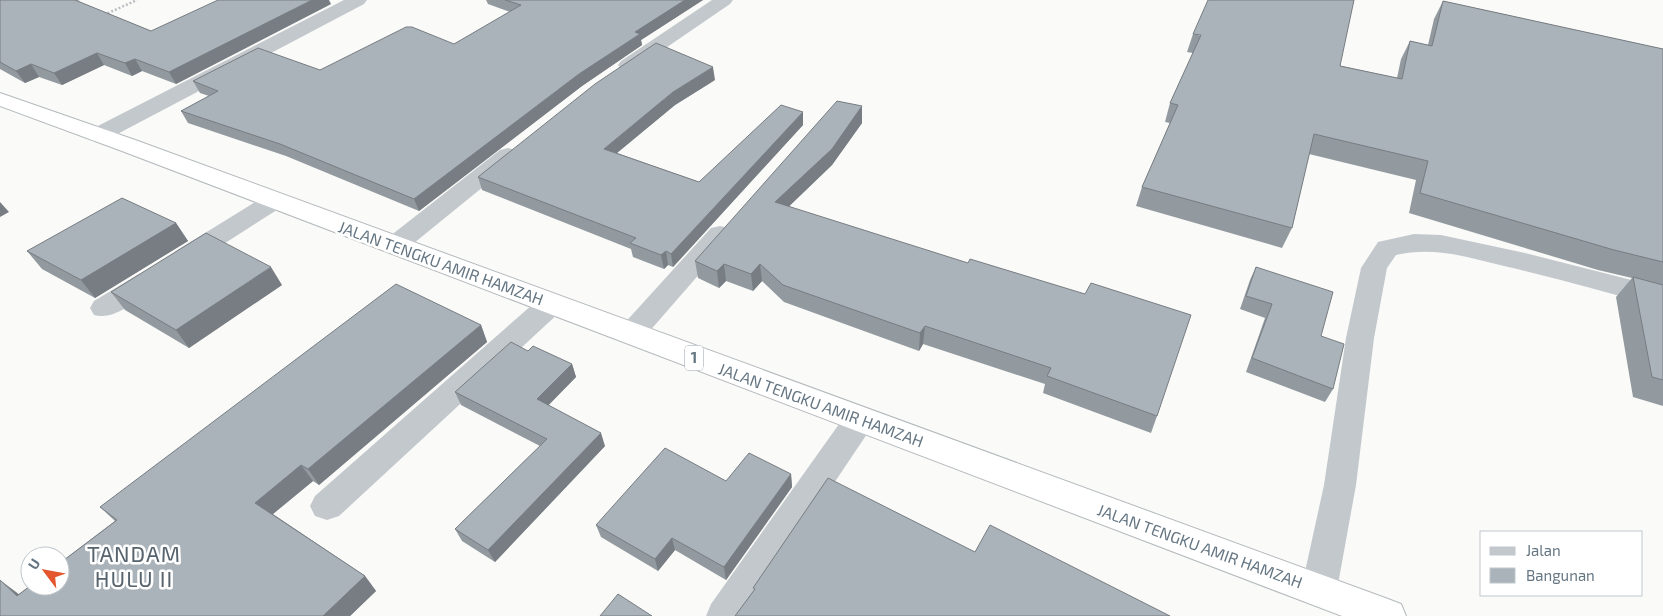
<svg xmlns="http://www.w3.org/2000/svg" width="1663" height="616" font-family="'Exo 2',sans-serif">
<style>
.lines{fill:none;stroke-linecap:round;stroke-linejoin:round}
.highway-casing{stroke:#b4b9bd;stroke-width:2}
.path{stroke:#bbbfc2;stroke-width:2.5;stroke-dasharray:2 2;stroke-linecap:butt}
.minor{fill:#c3c8cc;fill-rule:evenodd}
.highway{fill:#fff;fill-rule:evenodd}
.wall{fill:#929a9f}
.shaded-wall{fill:#777d82}
.building{fill:#aab3b9;stroke:#777d82}
.labels{text-anchor:middle;stroke-width:5;stroke-linejoin:round;paint-order:stroke}
.shield{fill:#fff;stroke:#939fa8;stroke-width:1}
.shield-label{font-size:15px;font-weight:bold;fill:#657683}
.street-label{font-size:16px;fill:#657683;stroke:#fff}
.near-quarter-label{font-size:22px;letter-spacing:1px;fill:#57646e;stroke:#fff}
</style>
<rect width="100%" height="100%" fill="#fafaf8"/>
<g class="lines">
<defs>
<path id="highway" d="M0 93 138 141 1388 599 1401 604 1406 616H1342L122 151 0 106Z"/>
</defs>
<use href="#highway" class="highway-casing"/>
<path class="path" d="M104 15 137 0"/>
<g class="minor">
<path d="M344 0H367L364 4 106 140 98 142 90 140 87 135 90 130Z"/>
<path d="M712 0H733L730 4 635 69 628 71 621 69 618 65 621 61Z"/>
<path d="M508 148 516 150 519 155 516 160 403 252 394 254 385 252 381 246 385 240 500 150Z"/>
<path d="M274 193 283 196 286 201 283 206 194 263 185 266 176 263 172 257 176 251 265 196Z"/>
<path d="M720 226 729 228 733 234 729 240 641 341 631 344 621 341 617 334 621 327 711 228Z"/>
<path d="M1414 234 1441 235 1525 253 1663 288V308C1610 293 1557 278 1504 266 1467 257 1434 246 1396 255L1387 268 1374 338 1356 485 1337 590 1332 602 1319 607 1306 602 1301 590 1324 485 1346 338 1361 268 1378 242Z"/>
<path d="M148 271 157 274 161 280 157 286C139 298 116 321 94 315L90 308 94 301 139 274Z"/>
<path d="M551 294 561 297 565 304 561 311 339 516 327 520 315 516 310 506 315 496 541 297Z"/>
<path d="M860 407 871 410 875 419 871 428 745 616H706L711 604 849 410Z"/>
</g>
<use href="#highway" class="highway"/>
</g>
<g class="wall">
<path d="M0 0H80L77 1 151 31 331 4 176 84 142 71 132 76 104 65 62 85 39 77 25 83 0 69Z"/>
<path d="M486 0H703L641 40 642 45 582 86 419 211 286 156 188 123 181 111 209 96 200 93 193 81 320 70 454 44 510 12 488 4Z"/>
<path d="M1443 1 1663 49V406L1633 397 1616 297 1632 278 1598 270 1409 213 1416 180 1309 154 1292 228 1282 248 1136 206 1142 187 1170 123 1165 122 1170 103 1193 53 1187 52 1193 34 1397 78 1401 59 1410 41 1428 45 1434 19Z"/>
<path d="M715 80 675 105 617 153 699 182 803 112V125L673 267 668 265 664 269 633 257 631 249 482 190 478 177Z"/>
<path d="M862 106V123L832 165 789 206 1157 416 1151 433 1043 393 1045 384 923 344 919 351 784 302 762 281 753 291 726 281 719 288 698 278 695 261Z"/>
<path d="M176 223 188 241 95 298 42 269 27 251Z"/>
<path d="M1256 267 1321 336 1333 389 1325 402 1246 372 1265 318 1240 309 1250 280Z"/>
<path d="M282 285 189 348 125 310 111 292Z"/>
<path d="M481 325 487 342 319 485 313 481 273 514 365 576 376 591 350 616H0L19 594 115 521 100 507Z"/>
<path d="M572 364 576 377 548 405 605 446 495 562 462 541 455 529 540 446 461 405 455 392Z"/>
<path d="M791 474 792 487 726 580 675 550 658 571 601 537 596 525 726 481Z"/>
</g>
<g class="shaded-wall">
<path d="M312 0H329L331 4 176 84 169 72Z"/>
<path d="M685 0H703L641 40 642 45 582 86 419 211 414 199 635 32Z"/>
<path d="M97 53 104 65 62 85 54 73Z"/>
<path d="M135 59 142 71 132 76 125 63Z"/>
<path d="M31 64 39 77 25 83 16 71Z"/>
<path d="M713 67 715 80 675 105 606 162 604 149 673 92Z"/>
<path d="M862 106V123L832 165 776 219 775 202Z"/>
<path d="M803 112V125L673 267 671 254Z"/>
<path d="M0 202 9 212 0 217Z"/>
<path d="M176 223 188 241 95 298 81 280Z"/>
<path d="M666 251 668 265 664 269 661 255Z"/>
<path d="M724 264 726 281 719 288 717 271Z"/>
<path d="M760 264 762 281 753 291 751 274Z"/>
<path d="M271 267 282 285 189 348 176 330Z"/>
<path d="M481 325 487 342 319 485 308 469Z"/>
<path d="M925 326 923 344 919 351 920 333Z"/>
<path d="M572 364 576 377 542 412 537 399Z"/>
<path d="M601 433 605 446 495 562 488 550Z"/>
<path d="M301 465 313 481 268 518 255 503Z"/>
<path d="M791 474 792 487 726 580 724 567Z"/>
<path d="M672 538 675 550 658 571 655 559Z"/>
<path d="M365 576 376 591 350 616H323Z"/>
<path d="M0 580 20 595 17 596Z"/>
</g>
<g class="building">
<path d="M0 0H75L151 31 218 0H312L169 72 135 59 125 63 97 53 54 73 31 64 16 71 0 62Z"/>
<path d="M505 0H685L635 32 640 34 579 74 414 199 280 144 181 111 218 91 193 81 258 48 320 70 406 27H412L454 44 521 5Z"/>
<path d="M1208 0H1354L1340 66 1402 79 1410 41 1432 46 1443 1 1663 49V262L1614 250 1420 193 1428 161 1314 134 1292 228 1142 187 1178 105 1170 103 1201 35 1193 34Z"/>
<path d="M656 43 713 67 673 92 604 149 699 182 781 105 803 112 671 254 666 251 661 255 630 243 636 238 478 177 595 84Z"/>
<path d="M837 101 862 106 832 149 775 202 968 263 970 259 1085 294 1091 283 1191 315 1157 416 1047 376 1051 368 925 326 920 333 783 285 760 264 751 274 724 264 717 271 695 261Z"/>
<path d="M122 198 176 223 81 280 27 251Z"/>
<path d="M206 233 271 267 176 330 111 292Z"/>
<path d="M1256 267 1333 292 1321 336 1344 344 1333 389 1252 358 1272 304 1246 296Z"/>
<path d="M1633 277 1663 285V380L1652 377Z"/>
<path d="M396 284 481 325 308 469 301 465 255 503 365 576 323 616H0V580L17 596 30 586H60V563L117 520 100 507Z"/>
<path d="M511 342 528 351 533 346 572 364 537 399 601 433 488 550 455 529 547 439 455 392Z"/>
<path d="M665 448 726 481 749 453 791 474 724 567 672 538 655 559 596 525Z"/>
<path d="M828 478 975 552 990 525 1170 616H735L755 589 753 588Z"/>
<path d="M618 594 652 616H600Z"/>
</g>
<g class="labels">
<rect class="shield" x="685" y="345.5" width="18" height="25" rx="4"/>
<g class="shield-label">
<text x="694" y="363">1</text>
</g>
<g class="street-label">
<text transform="translate(441 263) rotate(20)" y="6">JALAN TENGKU AMIR HAMZAH</text>
<text transform="translate(821 405) rotate(20)" y="6">JALAN TENGKU AMIR HAMZAH</text>
<text transform="translate(1200 546) rotate(20)" y="6">JALAN TENGKU AMIR HAMZAH</text>
</g>
<g class="near-quarter-label">
<text x="134" y="562">TANDAM<tspan x="134" dy="25">HULU II</tspan></text>
</g>
</g>
<rect x="1480" y="531" width="162" height="65" fill="#ffffff" stroke="#c1c8cd"/>
<rect x="1490" y="547" width="25" height="8" fill="#c3c8cc" stroke="#c1c8cd"/>
<text x="1526" y="556" font-size="15" fill="#657683">Jalan</text>
<rect x="1490" y="568" width="25" height="15" fill="#aab3b9" stroke="#c1c8cd"/>
<text x="1526" y="581" font-size="15" fill="#657683">Bangunan</text>
<g transform="translate(45 571) rotate(302)"><circle r="24" fill="#ffffff" stroke="#c1c8cd"/>
<path d="M0-4L9 19L0 12L-9 19Z" fill="#e4572e"/>
<text y="-8" font-size="14" font-weight="bold" text-anchor="middle" fill="#657683">U</text>
</g>
</svg>
